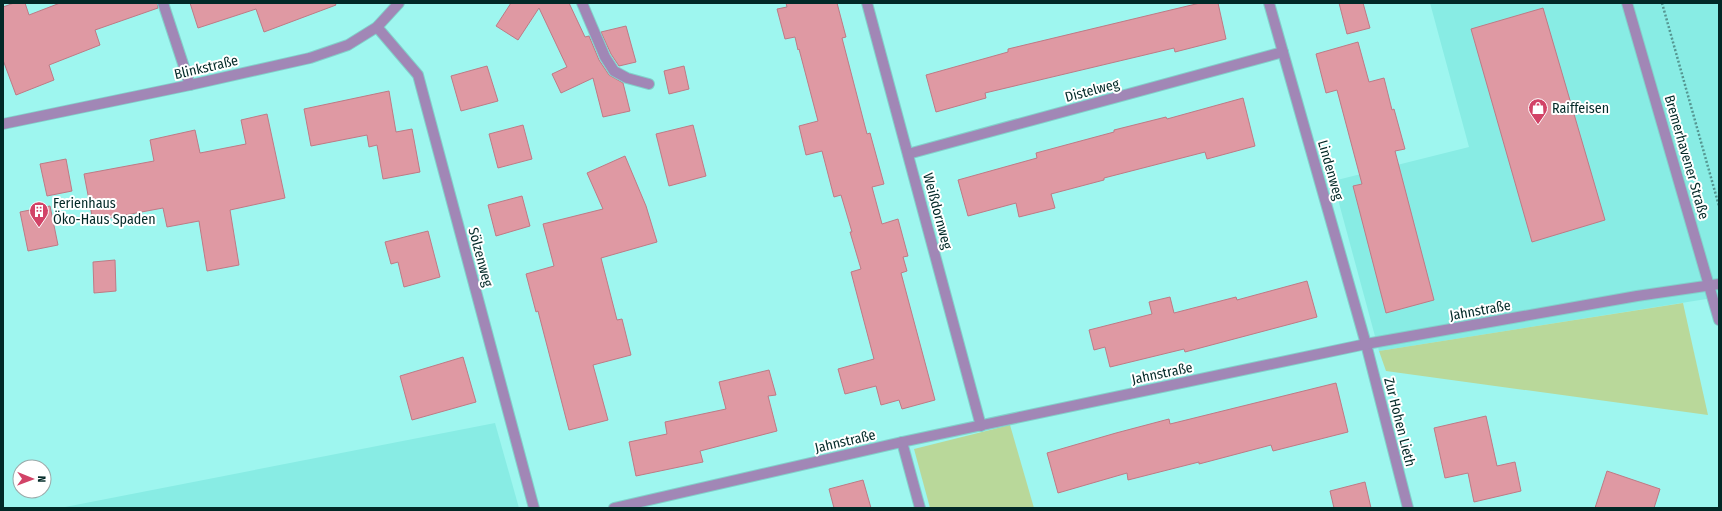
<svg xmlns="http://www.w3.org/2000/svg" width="1722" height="511" font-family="'Fira Sans Condensed',sans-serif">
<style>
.built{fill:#88ece4}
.green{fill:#b9d89a}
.building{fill:#df99a3;stroke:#be7a85}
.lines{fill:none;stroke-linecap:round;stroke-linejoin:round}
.minor-casing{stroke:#82d1cb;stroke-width:12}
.path{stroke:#559691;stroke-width:2.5;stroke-dasharray:2 2;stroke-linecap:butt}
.minor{stroke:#a187b6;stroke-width:10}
.labels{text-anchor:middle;stroke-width:4;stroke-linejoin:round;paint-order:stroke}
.street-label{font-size:14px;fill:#022927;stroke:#fff}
.poi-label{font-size:14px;fill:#022927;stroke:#fff;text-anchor:start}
</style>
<rect width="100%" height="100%" fill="#9ef6ef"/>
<g class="built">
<path d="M1430 3H1719V297L1379 351 1333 181 1469 147Z"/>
<path d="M495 423 519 508H60Z"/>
</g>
<g class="green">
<path d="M1683 303 1708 415 1386 371 1379 351Z"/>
<path d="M1010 425 1034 508H930L914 449Z"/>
</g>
<g class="building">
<path d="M14 3H25L29 15 60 3H157L158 8 95 30 100 45 49 65 54 80 16 95 3 60V7Z"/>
<path d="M190 3H335L336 5 264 32 256 9 198 28Z"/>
<path d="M511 3H569L585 37 589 36 599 60 609 75 623 83 630 111 603 117 593 78 561 93 552 74 567 67 539 8 518 40 496 26Z"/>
<path d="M786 3H837L846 37 842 38 867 134 870 133 884 184 872 187 882 224 898 219 908 256 903 257 907 271 901 273 935 400 902 409 899 400 881 405 876 386 845 394 838 369 874 359 851 272 861 269 850 232H852L841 195 834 197 822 151 806 155 799 126 818 121 799 49 798 50 795 37 785 39 777 9 787 7Z"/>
<path d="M1200 3H1218L1226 39 1175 52 1174 48 985 93 986 98 936 112 926 75 1008 52V49Z"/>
<path d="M1339 3H1363L1370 28 1347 34Z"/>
<path d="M1543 8 1605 220 1532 242 1471 29Z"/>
<path d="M626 26 636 62 619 66 611 54 601 32Z"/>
<path d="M1358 42 1369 82 1384 78 1392 110 1394 109 1405 149 1395 151 1434 300 1386 313 1353 186 1362 184 1337 90 1326 93 1316 54Z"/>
<path d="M487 66 498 101 461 111 451 76Z"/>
<path d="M684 66 689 89 669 94 664 71Z"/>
<path d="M389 91 396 132 412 129 420 172 383 179 377 145 369 147 367 135 311 146 304 109Z"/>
<path d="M1243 98 1255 146 1207 159 1205 152 1104 178V180L1051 194 1055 208 1019 217 1016 203 968 216 958 180 1037 158 1036 153 1114 132V130L1166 117 1167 119Z"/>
<path d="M267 114 285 198 230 210 239 265 207 271 199 221 167 227 163 208 93 221 84 174 154 161 150 140 195 130 200 153 246 144 241 120Z"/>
<path d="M523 125 532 159 498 168 489 134Z"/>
<path d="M693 125 706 176 669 186 656 134Z"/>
<path d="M625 156 646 206 657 242 601 258 617 320 622 319 631 355 593 365 608 420 569 430 538 311 536 312 526 274 554 266 543 224 603 209 587 173Z"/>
<path d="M66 159 72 191 47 196 40 164Z"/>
<path d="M522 196 530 226 496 236 488 205Z"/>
<path d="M50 206 58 245 28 251 20 212Z"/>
<path d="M428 231 440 277 404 287 398 262 391 264 385 242Z"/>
<path d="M115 260 116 291 94 293 93 262Z"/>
<path d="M1307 281 1317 317 1185 352 1184 349 1110 367 1105 347 1094 350 1089 330 1152 314 1149 302 1170 297 1174 313 1236 297 1237 300Z"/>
<path d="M463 357 476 402 412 420 400 376Z"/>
<path d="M769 370 776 395 768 396 777 431 700 451 703 462 636 476 629 442 667 434 665 422 726 409 719 382Z"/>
<path d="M1336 383 1348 432 1273 451 1271 445 1199 464V462L1128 480 1127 473 1058 493 1047 453 1116 433 1169 419 1170 424Z"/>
<path d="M1486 416 1497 466 1515 462 1521 491 1474 502 1468 473 1445 478 1434 428Z"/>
<path d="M1607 471 1660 489 1654 508H1595Z"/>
<path d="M863 480 871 508H834L829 489Z"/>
<path d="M1365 482 1371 508H1334L1330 491Z"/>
</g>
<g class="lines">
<defs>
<g id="minor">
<path d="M163 3 190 85"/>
<path d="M582 3 605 57 614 71 627 78 649 84"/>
<path d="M867 3 981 426"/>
<path d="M1269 3 1366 344 1408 508"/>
<path d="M1627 3 1719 320"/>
<path d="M377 27 418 75 534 508"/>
<path d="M3 124 190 85 310 58 348 45 377 27 399 3"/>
<path d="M908 154 1283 52"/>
<path d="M902 442 920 508"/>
<path d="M614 508 902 442 1366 344 1637 296 1719 284"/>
</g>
</defs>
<use href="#minor" class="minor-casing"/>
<path class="path" d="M1662 3 1719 206"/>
<use href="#minor" class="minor"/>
</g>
<defs>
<symbol id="shop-pin" viewBox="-11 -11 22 30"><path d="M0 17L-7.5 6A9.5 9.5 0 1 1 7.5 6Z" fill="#d24367" stroke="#fff"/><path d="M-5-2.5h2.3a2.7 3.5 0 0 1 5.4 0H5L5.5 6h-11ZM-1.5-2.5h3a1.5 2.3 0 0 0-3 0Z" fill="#fff"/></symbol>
<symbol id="building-pin" viewBox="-11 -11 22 30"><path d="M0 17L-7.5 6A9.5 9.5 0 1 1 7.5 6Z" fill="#d24367" stroke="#fff"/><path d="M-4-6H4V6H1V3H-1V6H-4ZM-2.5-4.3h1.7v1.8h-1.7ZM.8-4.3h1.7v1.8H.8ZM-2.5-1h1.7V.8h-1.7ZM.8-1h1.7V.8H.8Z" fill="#fff"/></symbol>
</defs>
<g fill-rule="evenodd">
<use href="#shop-pin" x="1527" y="97" width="22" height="30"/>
<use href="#building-pin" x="28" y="200" width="22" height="30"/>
</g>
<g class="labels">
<g class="street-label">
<text transform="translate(206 67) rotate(-13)" y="5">Blinkstraße</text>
<text transform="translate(1092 90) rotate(-15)" y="5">Distelweg</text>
<text transform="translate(1687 157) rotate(74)" y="5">Bremerhavener Straße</text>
<text transform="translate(1331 170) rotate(74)" y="5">Lindenweg</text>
<text transform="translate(938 211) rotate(75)" y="5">Weißdornweg</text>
<text transform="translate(481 257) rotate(75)" y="5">Sölzenweg</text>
<text transform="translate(1480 310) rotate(-10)" y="5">Jahnstraße</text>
<text transform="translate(1162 373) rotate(-12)" y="5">Jahnstraße</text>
<text transform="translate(1400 422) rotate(76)" y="5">Zur Hohen Lieth</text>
<text transform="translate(845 441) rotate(-13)" y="5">Jahnstraße</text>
</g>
<g class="poi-label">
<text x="1552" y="113">Raiffeisen</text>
<text x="53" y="208">Ferienhaus<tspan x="53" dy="16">Öko-Haus Spaden</tspan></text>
</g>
</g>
<rect width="1722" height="511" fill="none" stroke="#022927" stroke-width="8"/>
<g transform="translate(32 479) rotate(91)"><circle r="19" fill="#ffffff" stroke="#9aa9a9"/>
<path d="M0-3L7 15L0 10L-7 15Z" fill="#d24367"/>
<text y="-6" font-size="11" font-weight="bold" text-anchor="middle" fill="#022927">N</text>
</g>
</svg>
